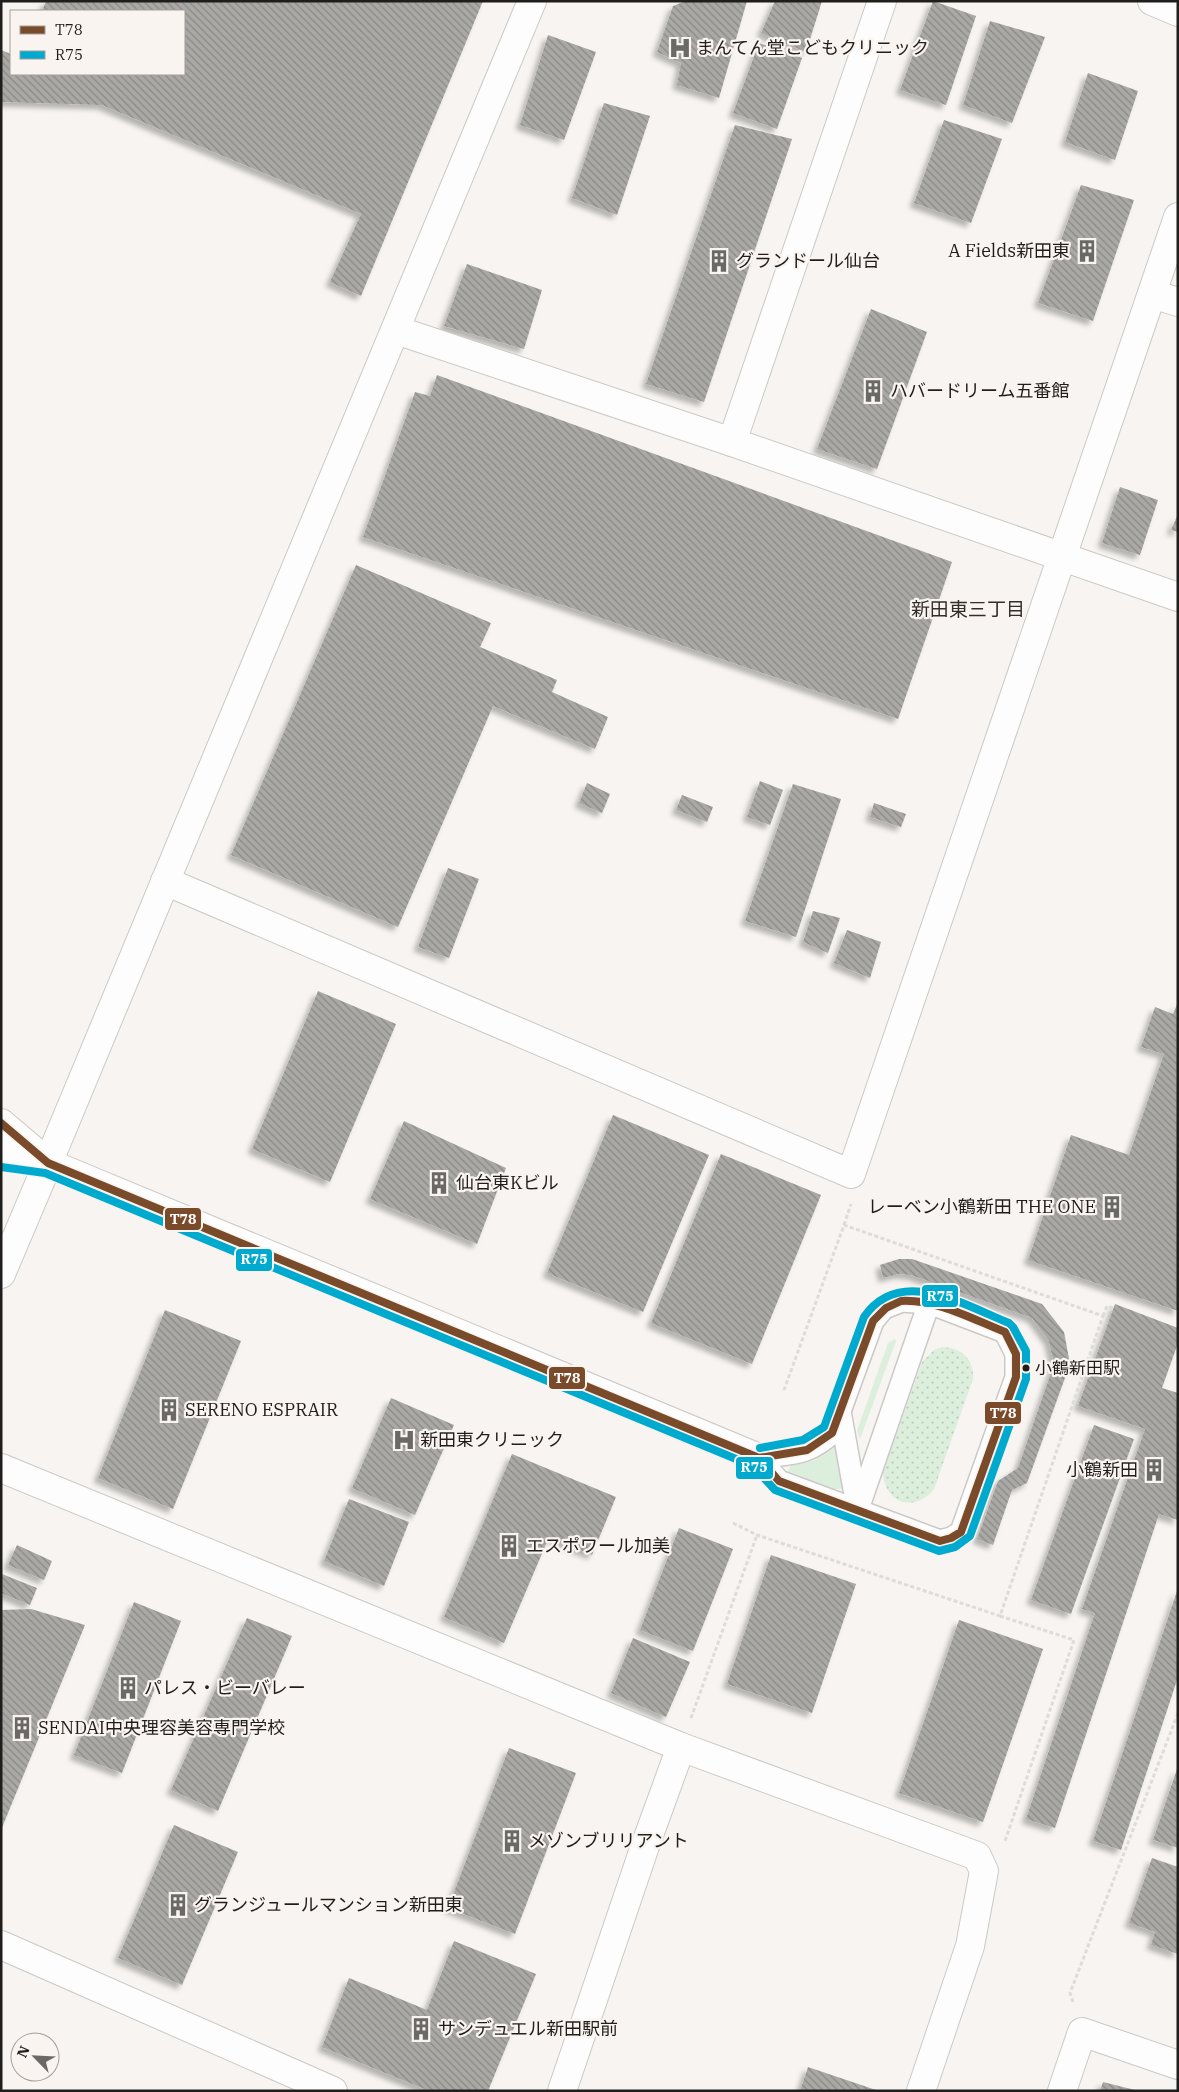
<svg xmlns="http://www.w3.org/2000/svg" width="1179" height="2092" font-family="'IBM Plex Serif','Noto Sans JP',serif">
<style>
.green{fill:#dceedc}
.garden{fill:url(#garden-dots)}
.building{fill:url(#building-back-hatch);filter:url(#shadow)}
.lines{fill:none;stroke-linecap:round;stroke-linejoin:round}
.lane-casing{stroke:#cbc9c6;stroke-width:24}
.street-casing{stroke:#cbc9c6;stroke-width:30}
.secondary-casing{stroke:#cbc9c6;stroke-width:30}
.path{stroke:#dddcdb;stroke-width:3;stroke-dasharray:4 2.5;stroke-linecap:butt}
.lane{stroke:#fefdfd;stroke-width:21}
.street{stroke:#fefdfd;stroke-width:28}
.secondary{stroke:#fefdfd;stroke-width:28}
.bus-1-casing{stroke:#f9f4ef;stroke-width:11}
.bus-2-casing{stroke:#f9f4ef;stroke-width:11}
.bus-1{stroke:#7a4b2a;stroke-width:8}
.bus-2{stroke:#00a9ce;stroke-width:8}
.bus-dot{fill:#201e1c;stroke:#f9f4ef;stroke-width:2}
.labels{text-anchor:middle;stroke-width:4.5;stroke-linejoin:round;paint-order:stroke}
.bus-label{font-size:17px;fill:#201e1c;stroke:#f9f4ef;text-anchor:start}
.poi-label{font-size:18px;fill:#201e1c;stroke:#f9f4ef;text-anchor:start}
.neighbourhood-label{font-size:19px;fill:#322e2a;stroke:#f9f4ef}
.line-badge{stroke:#f9f4ef;stroke-width:2}
.badge-label{font-size:14px;text-anchor:middle;font-weight:bold;fill:#fff}
</style>
<defs>
<pattern id="garden-dots" width="8" height="8" patternUnits="userSpaceOnUse" patternTransform="scale(1.25)"><rect width="8" height="8" fill="#dceedc"/><path d="M2 2h.1M6 6h.1" fill="none" stroke="#bcccbc" stroke-width="1.8" stroke-linecap="round"/></pattern>
<pattern id="building-back-hatch" width="6" height="6" patternUnits="userSpaceOnUse" patternTransform="scale(1.25)"><rect width="6" height="6" fill="#aba9a6"/><path d="M-1 5l2 2M0 0l6 6M5-1l2 2" fill="none" stroke="#8b8986"/></pattern>
<filter id="shadow"><feDropShadow dx="-4.5" dy="4.5" stdDeviation="2.5" flood-color="#0004"/></filter>
</defs>
<rect width="100%" height="100%" fill="#f7f4f1"/>
<g class="green">
<path d="M895 1339 896 1341 860 1439 857 1431 888 1343Z"/>
<path d="M834 1448H837L843 1486 841 1489H832L788 1471 791 1465C809 1463 820 1459 834 1448Z"/>
</g>
<path class="garden" d="M942 1347C962 1348 974 1359 973 1379L934 1489C915 1513 885 1504 883 1473L922 1362 934 1350Z"/>
<g class="building">
<path d="M46 1H483L361 296 330 282 361 214 102 105 1 102V50L11 54V74H184V11H42Z"/>
<path d="M686 1H747L719 98 677 85 681 63 657 52 673 6Z"/>
<path d="M775 1H822L806 52 761 33Z"/>
<path d="M933 1 976 16 946 105 900 90Z"/>
<path d="M990 21 1045 37 1012 123 963 105Z"/>
<path d="M548 35 596 52 564 140 520 125Z"/>
<path d="M759 43 802 58 777 129 733 113Z"/>
<path d="M1088 73 1138 91 1115 160 1065 142Z"/>
<path d="M604 103 650 116 617 215 572 198Z"/>
<path d="M944 120 1002 139 971 223 914 203Z"/>
<path d="M735 125 792 139 704 402 646 384Z"/>
<path d="M1081 185 1134 200 1093 321 1038 303Z"/>
<path d="M467 264 542 290 524 349 444 326Z"/>
<path d="M871 309 927 332 877 469 817 449Z"/>
<path d="M437 375 952 562 898 719 363 537 415 392 430 396Z"/>
<path d="M1120 487 1158 500 1140 555 1102 543Z"/>
<path d="M1178 514V532L1171 530Z"/>
<path d="M356 565 491 623 480 647 557 680 552 692 608 717 595 749 493 706 398 927 231 855Z"/>
<path d="M760 781 783 790 770 825 747 817Z"/>
<path d="M587 783 610 794 602 813 579 803Z"/>
<path d="M793 784 841 799 796 937 745 921Z"/>
<path d="M682 795 713 807 707 822 676 810Z"/>
<path d="M874 803 906 814 901 827 870 817Z"/>
<path d="M448 868 479 879 449 958 418 947Z"/>
<path d="M813 911 840 918 828 953 803 942Z"/>
<path d="M847 930 881 942 870 978 834 963Z"/>
<path d="M318 991 396 1024 330 1182 252 1149Z"/>
<path d="M1178 1002V1311L1028 1260 1071 1135 1129 1155 1164 1054 1141 1047 1155 1007 1173 1014Z"/>
<path d="M613 1115 709 1155 643 1312 547 1273Z"/>
<path d="M404 1121 506 1168 477 1244 370 1199Z"/>
<path d="M721 1154 821 1195 752 1364 651 1323Z"/>
<path d="M899 1259H912L1042 1304 1064 1332 1070 1364 1027 1483 1012 1490 993 1545 977 1539 998 1481 1018 1468 1054 1364 1049 1341 1032 1318 911 1275 899 1274 883 1278 880 1265Z"/>
<path d="M1115 1304 1178 1328V1343L1162 1388 1178 1393V1520L1159 1514 1055 1828 1026 1819 1095 1613 1082 1609 1145 1429 1078 1406Z"/>
<path d="M165 1310 241 1341 173 1509 98 1478Z"/>
<path d="M391 1398 454 1425 415 1515 352 1488Z"/>
<path d="M1094 1425 1134 1439 1071 1614 1031 1600Z"/>
<path d="M512 1454 616 1497 592 1555 549 1537 504 1643 444 1617Z"/>
<path d="M349 1499 409 1522 384 1586 324 1561Z"/>
<path d="M679 1528 733 1549 693 1651 640 1630Z"/>
<path d="M17 1545 52 1561 44 1580 8 1565Z"/>
<path d="M771 1555 856 1584 812 1713 727 1684Z"/>
<path d="M2 1574 37 1588 30 1605 1 1593Z"/>
<path d="M1178 1588V1677L1121 1850 1093 1841Z"/>
<path d="M134 1602 181 1621 122 1773 74 1755Z"/>
<path d="M31 1609 85 1625 1 1830V1610Z"/>
<path d="M247 1618 292 1636 218 1811 171 1790Z"/>
<path d="M959 1620 1043 1649 983 1822 899 1793Z"/>
<path d="M633 1638 690 1662 666 1717 611 1693Z"/>
<path d="M509 1748 576 1773 515 1934 448 1908Z"/>
<path d="M1177 1769H1178V1848L1153 1840Z"/>
<path d="M174 1825 238 1852 182 1985 118 1958Z"/>
<path d="M1152 1858 1178 1867V1954L1151 1945 1155 1932 1129 1923Z"/>
<path d="M454 1941 536 1974 488 2091H429L322 2047 349 1978 427 2010Z"/>
<path d="M808 2067 876 2090V2091H800Z"/>
<path d="M1103 2082 1135 2090V2091H1100Z"/>
</g>
<g class="lines">
<defs>
<g id="lane">
<path d="M902 1301 929 1303 1005 1332 1016 1354V1377L961 1532 951 1538 940 1541 779 1481 759 1458C790 1453 808 1456 832 1433L873 1321 884 1308Z"/>
<path d="M840 1411 857 1506"/>
<path d="M858 1509 929 1303"/>
</g>
<g id="street">
<path d="M1152 1 1178 12"/>
<path d="M1152 294 1178 302"/>
<path d="M396 330 732 442 1178 597"/>
<path d="M732 442 882 1"/>
<path d="M165 881 851 1174 1178 217"/>
<path d="M1 1274 48 1163"/>
<path d="M1 1468 681 1747 977 1856 984 1871 970 1946 921 2091"/>
<path d="M1 1945 333 2091"/>
<path d="M562 2091 645 1846 681 1747"/>
<path d="M1062 2091 1082 2032 1178 2065"/>
</g>
<g id="secondary">
<path d="M1 1123 48 1163"/>
<path d="M1 1157 48 1163 759 1458"/>
<path d="M48 1163 532 1"/>
</g>
</defs>
<use href="#lane" class="lane-casing"/>
<use href="#street" class="street-casing"/>
<use href="#secondary" class="secondary-casing"/>
<g class="path">
<path d="M844 1225 851 1204"/>
<path d="M1103 1316 1107 1306 1113 1308"/>
<path d="M733 1523 757 1535 1000 1616 1103 1316 844 1225 784 1390"/>
<path d="M1000 1616 1074 1640 1005 1841"/>
<path d="M691 1718 757 1535"/>
<path d="M1073 2002 1070 1993 1178 1713"/>
</g>
<use href="#lane" class="lane"/>
<use href="#street" class="street"/>
<use href="#secondary" class="secondary"/>
<defs>
<g id="bus-1">
<path d="M1 1123 48 1163 759 1458"/>
<path d="M901 1301C937 1299 972 1319 1005 1332L1016 1354V1377L961 1532 951 1538 940 1541 779 1481 759 1458 807 1450 832 1433 873 1321 886 1308Z"/>
</g>
<path id="bus-2" d="M1 1167 45 1173 753 1466 775 1490 939 1551 955 1547 970 1536 1026 1379V1351L1013 1327 1009 1323C964 1305 900 1265 864 1317L824 1427 803 1440 760 1448"/>
</defs>
<use href="#bus-1" class="bus-1-casing"/>
<use href="#bus-2" class="bus-2-casing"/>
<use href="#bus-1" class="bus-1"/>
<use href="#bus-2" class="bus-2"/>
</g>
<defs>
<symbol id="hospital-bare" viewBox="-9 -9 18 18"><path d="M-5-5h3v3.5h4V-5h3V5h-3V1.5h-4V5h-3Z" fill="#6b6967" stroke="#f9f4ef" stroke-width="2.5" paint-order="stroke"/></symbol>
<symbol id="building-bare" viewBox="-9 -9 18 18"><path d="M-4-6H4V6H1V3H-1V6H-4ZM-2.5-4.3h1.7v1.8h-1.7ZM.8-4.3h1.7v1.8H.8ZM-2.5-1h1.7V.8h-1.7ZM.8-1h1.7V.8H.8Z" fill="#6b6967" stroke="#f9f4ef" stroke-width="2.5" paint-order="stroke"/></symbol>
</defs>
<g fill-rule="evenodd">
<use href="#hospital-bare" x="664" y="32" width="32" height="32"/>
<use href="#building-bare" x="1071" y="235" width="32" height="32"/>
<use href="#building-bare" x="703" y="245" width="32" height="32"/>
<use href="#building-bare" x="857" y="375" width="32" height="32"/>
<use href="#building-bare" x="423" y="1167" width="32" height="32"/>
<use href="#building-bare" x="1096" y="1191" width="32" height="32"/>
<use href="#building-bare" x="153" y="1394" width="32" height="32"/>
<use href="#hospital-bare" x="388" y="1424" width="32" height="32"/>
<use href="#building-bare" x="1138" y="1454" width="32" height="32"/>
<use href="#building-bare" x="493" y="1530" width="32" height="32"/>
<use href="#building-bare" x="112" y="1672" width="32" height="32"/>
<use href="#building-bare" x="6" y="1712" width="32" height="32"/>
<use href="#building-bare" x="496" y="1825" width="32" height="32"/>
<use href="#building-bare" x="162" y="1889" width="32" height="32"/>
<use href="#building-bare" x="405" y="2013" width="32" height="32"/>
</g>
<circle class="bus-dot" cx="1026" cy="1368" r="4.5"/>
<g class="labels">
<g class="bus-label">
<text x="1035" y="1374">小鶴新田駅</text>
</g>
<g class="poi-label">
<text x="696" y="54">まんてん堂こどもクリニック</text>
<text x="1070" y="257" text-anchor="end">A Fields新田東</text>
<text x="736" y="267">グランドール仙台</text>
<text x="890" y="397">ハバードリーム五番館</text>
<text x="456" y="1189">仙台東Kビル</text>
<text x="1096" y="1213" text-anchor="end">レーベン小鶴新田 THE ONE</text>
<text x="185" y="1416">SERENO ESPRAIR</text>
<text x="420" y="1446">新田東クリニック</text>
<text x="1138" y="1476" text-anchor="end">小鶴新田</text>
<text x="526" y="1552">エスポワール加美</text>
<text x="144" y="1694">パレス・ビーバレー</text>
<text x="38" y="1734">SENDAI中央理容美容専門学校</text>
<text x="528" y="1847">メゾンブリリアント</text>
<text x="194" y="1911">グランジュールマンション新田東</text>
<text x="438" y="2035">サンデュエル新田駅前</text>
</g>
<g class="neighbourhood-label">
<text x="968" y="616">新田東三丁目</text>
</g>
</g>
<g class="line-badge">
<rect x="164" y="1207" width="38" height="24" rx="5" fill="#7a4b2a"/>
<rect x="235" y="1248" width="38" height="24" rx="5" fill="#00a9ce"/>
<rect x="921" y="1284" width="38" height="24" rx="5" fill="#00a9ce"/>
<rect x="548" y="1366" width="38" height="24" rx="5" fill="#7a4b2a"/>
<rect x="984" y="1401" width="38" height="24" rx="5" fill="#7a4b2a"/>
<rect x="735" y="1456" width="39" height="24" rx="5" fill="#00a9ce"/>
</g>
<g class="badge-label">
<text x="183" y="1224">T78</text>
<text x="254" y="1264">R75</text>
<text x="940" y="1301">R75</text>
<text x="567" y="1383">T78</text>
<text x="1003" y="1418">T78</text>
<text x="754" y="1472">R75</text>
</g>
<rect width="1179" height="2092" fill="none" stroke="#201e1c" stroke-width="5"/>
<rect x="10" y="10" width="175" height="65" fill="#f9f4ef" stroke="#a29e9b"/>
<rect x="20" y="26" width="25" height="8" fill="#7a4b2a" stroke="#a29e9b"/>
<text x="55" y="35" font-size="15" fill="#201e1c">T78</text>
<rect x="20" y="51" width="25" height="8" fill="#00a9ce" stroke="#a29e9b"/>
<text x="55" y="60" font-size="15" fill="#201e1c">R75</text>
<g transform="translate(35 2057) rotate(294)"><circle r="24" fill="#f9f4ef" stroke="#a29e9b"/>
<path d="M0-4L9 19L0 12L-9 19Z" fill="#6b6967"/>
<text y="-8" font-size="14" font-weight="bold" text-anchor="middle" fill="#201e1c">N</text>
</g>
</svg>
